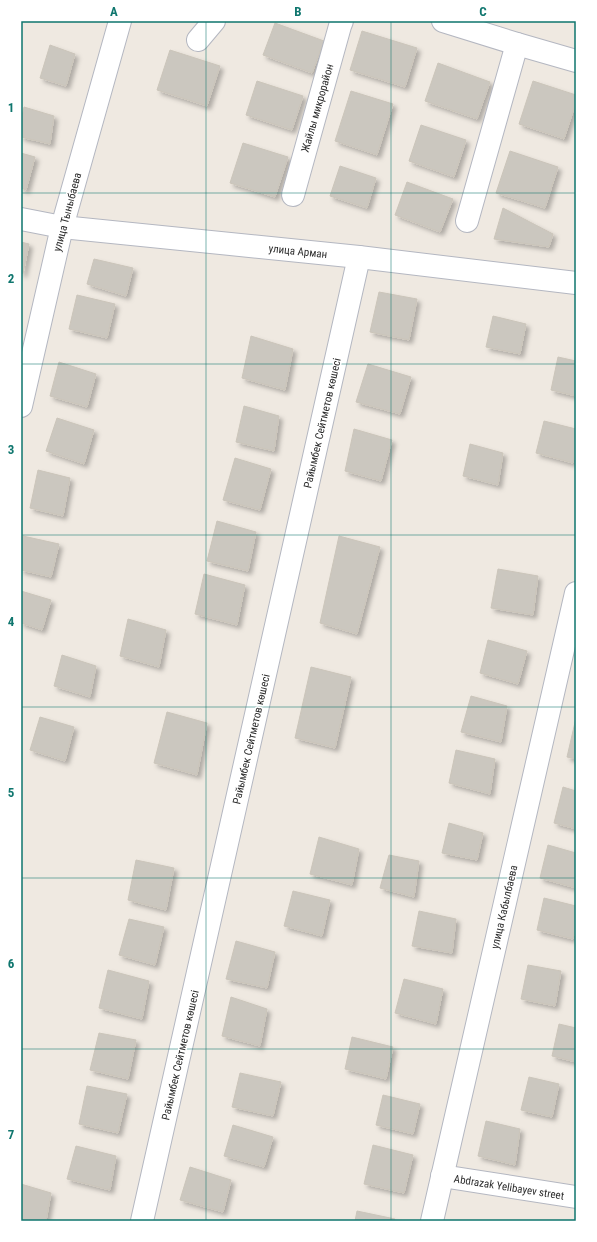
<svg xmlns="http://www.w3.org/2000/svg" width="597" height="1242" font-family="'Roboto Condensed',sans-serif">
<style>
.building{fill:#cbc7bf;stroke:#cbc5ba;filter:url(#shadow)}
.lines{fill:none;stroke-linecap:round;stroke-linejoin:round}
.minor-casing{stroke:#b4b7c1;stroke-width:24}
.minor{stroke:#fff;stroke-width:22}
.grid{fill:none;stroke:#0f766e;stroke-width:1;stroke-opacity:0.55}
.labels{text-anchor:middle;stroke-width:3;stroke-linejoin:round;paint-order:stroke}
.street-label{font-size:11px;fill:#2e2e2e;stroke:#fff}
.neatline{fill:none;stroke:#0f766e;stroke-width:1.5}
.grid-label{font-size:13px;text-anchor:middle;font-weight:bold;fill:#0f766e}
</style>
<defs>
<filter id="shadow"><feDropShadow dx="3.5" dy="3.5" stdDeviation="2" flood-color="#0004"/></filter>
</defs>
<rect width="100%" height="100%" fill="#efe9e1"/>
<g class="building">
<path d="M275 23 324 41 312 73 263 55Z"/>
<path d="M362 31 417 48 405 87 350 70Z"/>
<path d="M50 45 75 54 66 86 40 78Z"/>
<path d="M170 50 220 66 207 106 157 90Z"/>
<path d="M438 63 490 82 477 119 425 101Z"/>
<path d="M257 81 303 96 292 130 246 115Z"/>
<path d="M533 81 576 95V102L564 139 519 124Z"/>
<path d="M351 91 393 104 377 155 335 141Z"/>
<path d="M24 107 54 116 50 144 21 137V121Z"/>
<path d="M421 125 466 140 454 177 409 161Z"/>
<path d="M243 143 288 157 275 197 230 183Z"/>
<path d="M510 151 558 167 545 208 496 193Z"/>
<path d="M21 153 35 157 26 190 21 188Z"/>
<path d="M340 166 376 178 367 208 330 196Z"/>
<path d="M407 182 453 199 440 232 395 215Z"/>
<path d="M503 208 553 234 549 247 494 239Z"/>
<path d="M21 242 29 244 23 274 21 273Z"/>
<path d="M94 259 133 268 126 296 87 284Z"/>
<path d="M379 292 417 299 409 340 370 332Z"/>
<path d="M77 295 115 304 107 338 69 329Z"/>
<path d="M493 316 526 324 520 354 486 347Z"/>
<path d="M251 336 293 349 285 390 242 378Z"/>
<path d="M558 357 576 361V396L551 390Z"/>
<path d="M59 362 96 374 87 407 50 396Z"/>
<path d="M368 364 411 377 400 414 356 402Z"/>
<path d="M244 406 279 416 274 451 236 442Z"/>
<path d="M57 418 94 430 84 464 46 451Z"/>
<path d="M544 421 576 429V447L573 463 536 453Z"/>
<path d="M354 429 392 440 381 481 345 471Z"/>
<path d="M470 444 503 453 498 485 463 476Z"/>
<path d="M235 458 271 469 260 510 223 500Z"/>
<path d="M38 470 70 478 63 516 30 508Z"/>
<path d="M217 521 256 532 248 571 207 561Z"/>
<path d="M23 536 59 544 51 577 21 570V543Z"/>
<path d="M339 536 380 547 357 634 320 623Z"/>
<path d="M498 569 538 576 533 615 491 608Z"/>
<path d="M204 574 245 585 237 625 195 614Z"/>
<path d="M21 591 51 600 42 630 21 623Z"/>
<path d="M128 619 166 630 159 667 120 656Z"/>
<path d="M488 640 527 651 518 684 480 673Z"/>
<path d="M62 655 96 666 90 697 54 686Z"/>
<path d="M311 667 351 677 335 748 295 738Z"/>
<path d="M471 696 507 706 501 742 461 732Z"/>
<path d="M167 712 207 723 197 775 154 763Z"/>
<path d="M40 717 74 727 65 761 30 750Z"/>
<path d="M576 718V759L567 757Z"/>
<path d="M456 750 495 759 490 794 449 783Z"/>
<path d="M563 787 576 791V829L554 823Z"/>
<path d="M449 823 483 833 477 860 442 853Z"/>
<path d="M319 837 359 849 352 885 310 874Z"/>
<path d="M548 845 576 853V888L540 878Z"/>
<path d="M389 855 419 861 414 897 380 888Z"/>
<path d="M136 860 174 868 166 910 128 900Z"/>
<path d="M293 891 330 900 322 936 284 926Z"/>
<path d="M544 898 576 906V924L573 939 537 930Z"/>
<path d="M419 911 456 919 452 953 412 946Z"/>
<path d="M129 919 164 927 155 965 119 955Z"/>
<path d="M236 941 275 952 267 988 226 979Z"/>
<path d="M528 965 561 971 555 1006 521 999Z"/>
<path d="M108 970 149 981 142 1019 99 1008Z"/>
<path d="M404 979 443 989 436 1024 395 1013Z"/>
<path d="M231 997 267 1009 260 1046 222 1036Z"/>
<path d="M559 1024 576 1028V1062L552 1056Z"/>
<path d="M99 1033 136 1040 128 1079 90 1070Z"/>
<path d="M352 1037 393 1047 386 1079 345 1069Z"/>
<path d="M240 1073 281 1082 273 1116 232 1107Z"/>
<path d="M529 1077 559 1084 552 1117 521 1110Z"/>
<path d="M87 1086 127 1094 118 1133 79 1124Z"/>
<path d="M383 1095 420 1104 413 1134 376 1125Z"/>
<path d="M486 1121 520 1129 515 1165 478 1156Z"/>
<path d="M233 1125 273 1137 264 1167 224 1156Z"/>
<path d="M373 1145 413 1155 404 1193 364 1184Z"/>
<path d="M76 1146 116 1156 110 1190 67 1179Z"/>
<path d="M190 1167 231 1180 223 1212 180 1200Z"/>
<path d="M21 1184 51 1193 46 1221H21Z"/>
<path d="M357 1211 395 1219 394 1221H355Z"/>
</g>
<g class="lines">
<defs>
<g id="minor">
<path d="M443 21 517 44 576 61"/>
<path d="M198 40 214 21"/>
<path d="M293 195 340 26 342 21"/>
<path d="M21 219 62 227 359 257 576 283"/>
<path d="M467 221 517 44"/>
<path d="M21 406 62 227 120 21"/>
<path d="M442 1176 576 1197"/>
<path d="M142 1221 359 257"/>
<path d="M432 1221 576 593"/>
</g>
</defs>
<use href="#minor" class="minor-casing"/>
<use href="#minor" class="minor"/>
</g>
<path class="grid" d="M206 21V1221M391 21V1221M21 193H576M21 364H576M21 535H576M21 707H576M21 878H576M21 1049H576"/>
<g class="labels">
<g class="street-label">
<text transform="translate(317 108) rotate(-74)" y="4">Жайлы микрорайон</text>
<text transform="translate(67 212) rotate(-75)" y="4">улица Тыныбаева</text>
<text transform="translate(298 251) rotate(6)" y="4">улица Арман</text>
<text transform="translate(322 423) rotate(-77)" y="4">Райымбек Сейтметов көшесі</text>
<text transform="translate(251 739) rotate(-77)" y="4">Райымбек Сейтметов көшесі</text>
<text transform="translate(504 907) rotate(-77)" y="4">улица Кабылбаева</text>
<text transform="translate(180 1055) rotate(-77)" y="4">Райымбек Сейтметов көшесі</text>
<text transform="translate(509 1187) rotate(9)" y="4">Abdrazak Yelibayev street</text>
</g>
</g>
<rect width="597" height="1242" fill="none" stroke="#ffffff" stroke-width="44"/>
<rect x="22" y="22" width="553" height="1198" class="neatline"/>
<g class="grid-label">
<text x="114" y="16">A</text>
<text x="298" y="16">B</text>
<text x="483" y="16">C</text>
<text x="11" y="112">1</text>
<text x="11" y="283">2</text>
<text x="11" y="454">3</text>
<text x="11" y="626">4</text>
<text x="11" y="797">5</text>
<text x="11" y="968">6</text>
<text x="11" y="1139">7</text>
</g>
</svg>
